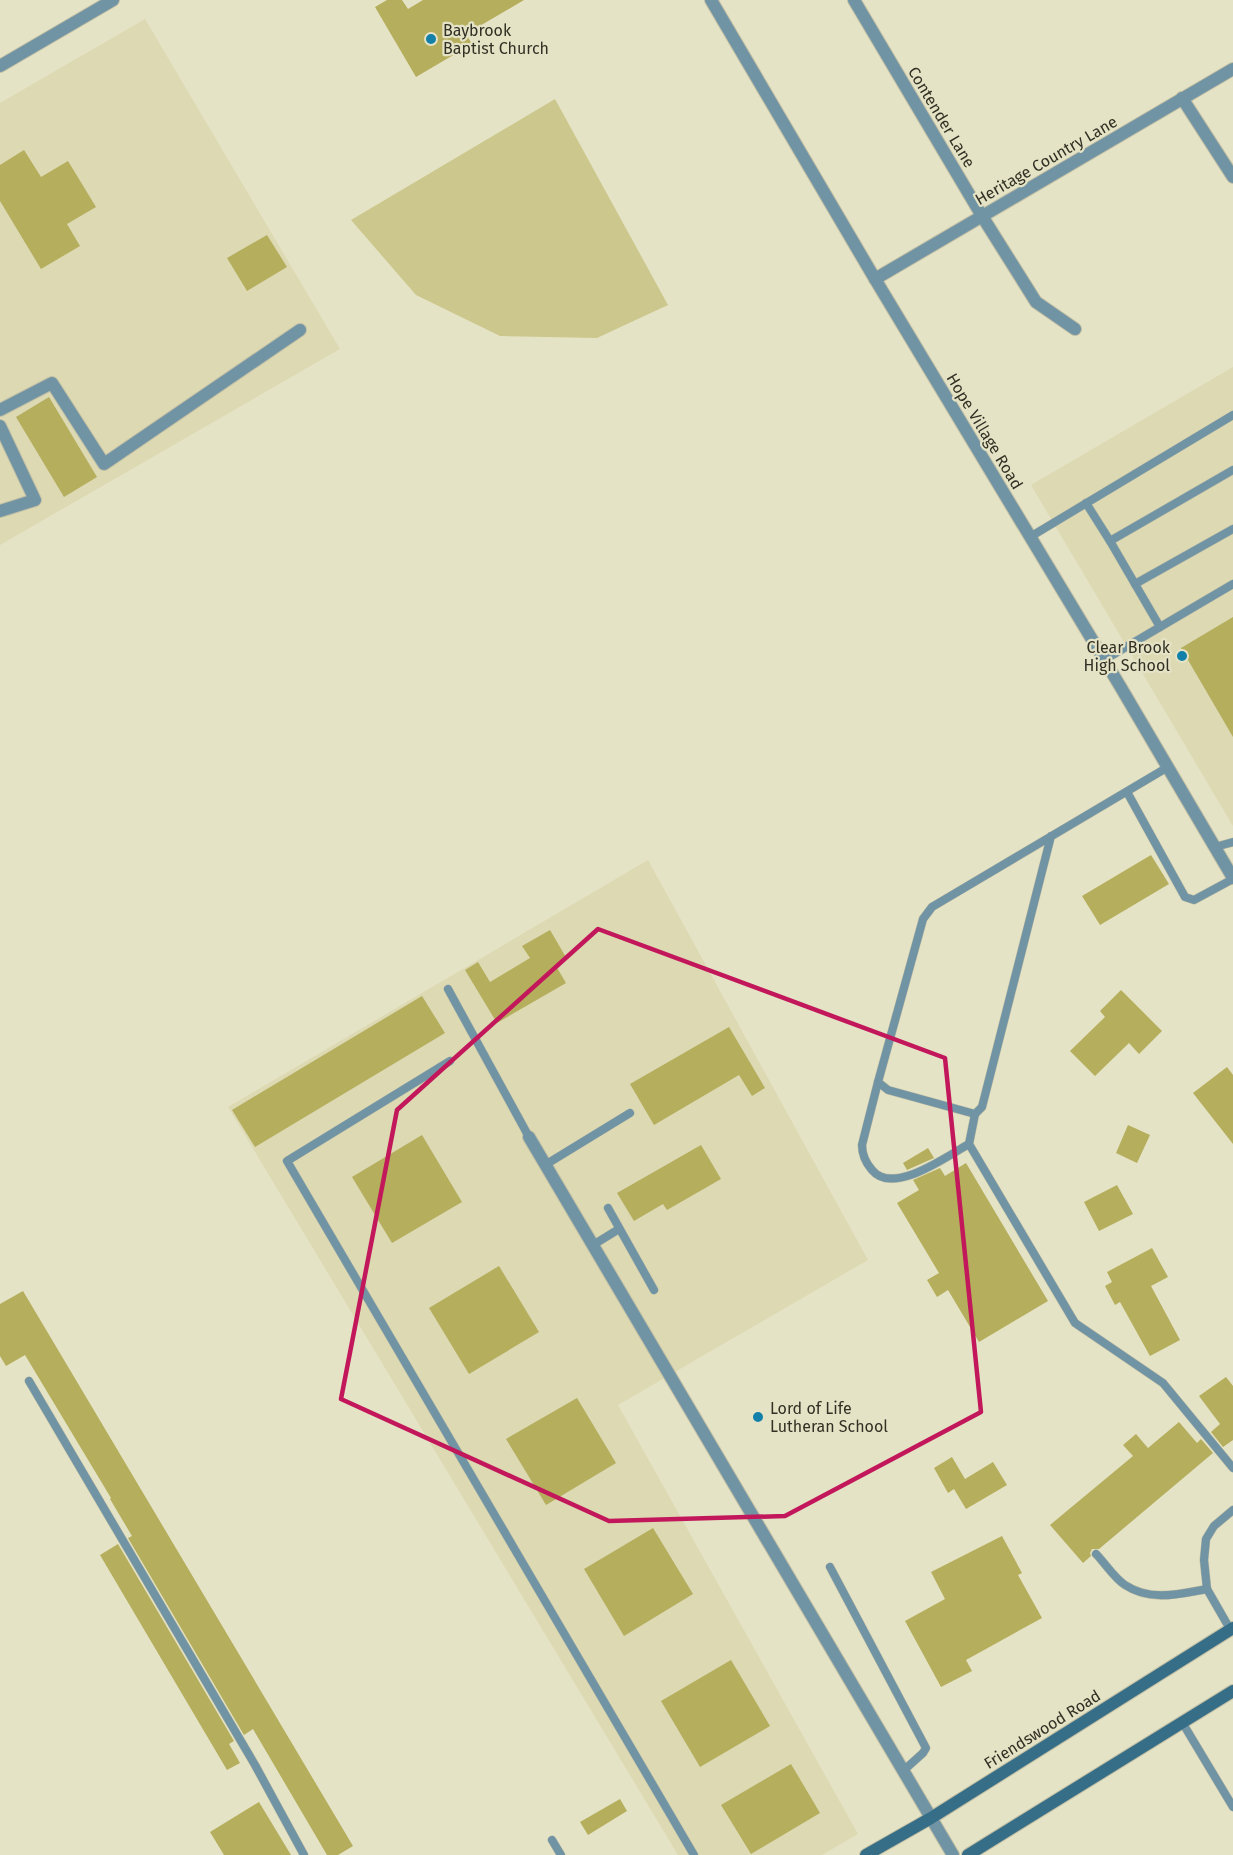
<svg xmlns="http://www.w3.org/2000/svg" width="1233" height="1855" font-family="'Fira Sans',sans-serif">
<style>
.built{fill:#dcd9b3}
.green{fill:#ccc88d}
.building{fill:#b5ae5d}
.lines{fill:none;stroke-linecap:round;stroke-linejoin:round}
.service-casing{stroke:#c1bfa5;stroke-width:9}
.minor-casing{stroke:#c1bfa5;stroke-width:14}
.secondary-casing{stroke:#c1bfa5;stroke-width:14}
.service{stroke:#7194a5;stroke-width:8}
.minor{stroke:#7194a5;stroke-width:12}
.secondary{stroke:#376e87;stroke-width:12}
.marked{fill:none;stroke:#c2185b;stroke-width:4.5;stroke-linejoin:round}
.poi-dot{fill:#1280a8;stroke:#e5e3c5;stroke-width:2}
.labels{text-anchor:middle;stroke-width:4.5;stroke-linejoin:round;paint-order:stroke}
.poi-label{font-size:16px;fill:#313024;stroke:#e5e3c5;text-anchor:start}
.street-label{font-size:16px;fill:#313024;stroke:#e5e3c5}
</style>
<rect width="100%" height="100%" fill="#e5e3c5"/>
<g class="built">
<path d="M145 19 340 349 0 545V103Z"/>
<path d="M1233 367V826L1031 485Z"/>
<path d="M648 860 868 1260 618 1405 858 1834 822 1855H678L228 1107Z"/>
</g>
<path class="green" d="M555 99 668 305 597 338 500 336 416 295 351 220Z"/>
<g class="building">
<path d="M387 0H402L408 9 423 0H524L466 34 472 44 416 77 375 7Z"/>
<path d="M24 150 41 177 68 161 96 207 67 224 80 246 41 269 0 201V165Z"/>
<path d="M267 235 287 267 247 291 227 258Z"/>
<path d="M49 397 97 477 64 497 16 417Z"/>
<path d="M1233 617V737L1181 648Z"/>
<path d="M1151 855 1169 884 1100 925 1082 896Z"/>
<path d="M550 930 567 959 556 966 566 983 497 1023 465 970 478 962 490 982 530 958 522 946Z"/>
<path d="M1121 990 1162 1031 1139 1054 1129 1043 1095 1076 1070 1051 1105 1017 1100 1011Z"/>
<path d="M422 996 445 1033 255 1147 232 1110Z"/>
<path d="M729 1027 765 1088 752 1096 739 1075 654 1125 630 1084Z"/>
<path d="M1227 1067 1233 1075V1144L1193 1093Z"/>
<path d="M1128 1125 1150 1135 1137 1163 1116 1153Z"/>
<path d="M422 1135 462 1202 392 1243 352 1177Z"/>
<path d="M701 1145 721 1179 667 1210 663 1204 634 1221 617 1193Z"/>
<path d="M928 1148 934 1158 907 1170 903 1163Z"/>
<path d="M966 1163 1048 1301 979 1342 948 1290 937 1297 927 1280 939 1273 897 1203 919 1190 913 1180 940 1168 945 1176Z"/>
<path d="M1117 1185 1133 1214 1099 1231 1084 1202Z"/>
<path d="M1152 1248 1168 1277 1151 1286 1180 1340 1150 1356 1120 1302 1115 1305 1105 1286 1112 1282 1107 1272Z"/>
<path d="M499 1266 539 1332 469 1374 429 1308Z"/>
<path d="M23 1291 353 1846 338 1855H327L253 1729 244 1735 128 1538 132 1536 110 1499 111 1498 25 1355 6 1366 0 1356V1304Z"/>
<path d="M1226 1377 1233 1386V1440L1223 1447 1211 1432 1220 1424 1199 1396Z"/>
<path d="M577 1398 616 1463 546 1505 506 1439Z"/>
<path d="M1179 1422 1197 1443 1201 1439 1213 1453 1099 1549H1092L1090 1553 1091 1556 1083 1563 1050 1525 1133 1456 1123 1445 1136 1434 1148 1448Z"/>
<path d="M952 1457 965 1479 993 1462 1007 1485 966 1509 954 1489 948 1493 934 1468Z"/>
<path d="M653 1528 693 1594 624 1636 584 1569Z"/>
<path d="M1002 1536 1022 1573 1018 1575 1042 1618 966 1660 972 1671 941 1687 905 1621 945 1599 931 1572Z"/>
<path d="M118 1544 234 1741 229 1744 240 1763 227 1770 100 1555Z"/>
<path d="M731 1660 770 1726 700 1767 661 1701Z"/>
<path d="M791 1764 820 1813 751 1854 721 1805Z"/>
<path d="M620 1799 627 1811 588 1835 580 1822Z"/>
<path d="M259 1802 291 1855H224L210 1832Z"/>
</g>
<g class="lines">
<defs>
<g id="service">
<path d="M1233 470 1110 541 1135 584 1233 529"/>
<path d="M1086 503 1110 541"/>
<path d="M1030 537 1233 415"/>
<path d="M1135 584 1160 627"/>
<path d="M1104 660 1233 584"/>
<path d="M1127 792 1185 897 1194 900 1233 879"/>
<path d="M1051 836 982 1107 975 1114 888 1090 878 1082 923 919 932 907 1168 767"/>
<path d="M1215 847 1233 842"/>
<path d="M448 989 529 1137"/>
<path d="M450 1061 287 1161 694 1855"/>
<path d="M878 1082 862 1145C862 1155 865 1162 872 1170 893 1196 947 1156 969 1144"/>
<path d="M975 1114 969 1144 1075 1323 1163 1383 1233 1468"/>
<path d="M545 1165 630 1113"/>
<path d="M608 1208 654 1290"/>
<path d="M593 1245 619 1229"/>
<path d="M29 1381 255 1765 304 1855"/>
<path d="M1096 1554C1105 1563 1114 1578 1125 1585 1151 1602 1179 1594 1207 1589"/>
<path d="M830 1567 926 1748 923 1753 903 1771"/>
<path d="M1230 1629 1207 1589 1204 1560 1206 1539 1214 1526 1233 1510"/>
<path d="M1182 1722 1233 1807"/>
<path d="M552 1840 561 1855"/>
</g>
<g id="minor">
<path d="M711 0 875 279 1120 686 1233 878"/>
<path d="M854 0 982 216 1036 302 1075 329"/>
<path d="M0 66 113 0"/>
<path d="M1182 98 1233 177"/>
<path d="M875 279 1233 69"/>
<path d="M0 410 52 383 104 464 300 330"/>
<path d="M0 426 35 500 0 511"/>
<path d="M529 1137 953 1855"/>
</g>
<g id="secondary">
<path d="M866 1855 931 1818 1233 1628"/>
<path d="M968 1855 1233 1691"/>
</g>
</defs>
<use href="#service" class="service-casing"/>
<use href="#minor" class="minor-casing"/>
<use href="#secondary" class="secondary-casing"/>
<use href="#service" class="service"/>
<use href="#minor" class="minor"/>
<use href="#secondary" class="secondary"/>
</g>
<path class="marked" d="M598 929 945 1058 981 1412 785 1516 609 1521 341 1399 397 1110Z"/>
<g class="poi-dot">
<circle cx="431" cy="39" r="6"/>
<circle cx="1182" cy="656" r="6"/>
<circle cx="758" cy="1417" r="6"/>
</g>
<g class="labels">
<g class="poi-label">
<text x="443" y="36">Baybrook<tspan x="443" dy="18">Baptist Church</tspan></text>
<text x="1170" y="653" text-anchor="end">Clear Brook<tspan x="1170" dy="18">High School</tspan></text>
<text x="770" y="1414">Lord of Life<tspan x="770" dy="18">Lutheran School</tspan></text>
</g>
<g class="street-label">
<text transform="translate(942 117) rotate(59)" y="6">Contender Lane</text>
<text transform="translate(1046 160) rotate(-30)" y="6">Heritage Country Lane</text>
<text transform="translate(985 431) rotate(59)" y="6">Hope Village Road</text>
<text transform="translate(1042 1729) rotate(-32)" y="6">Friendswood Road</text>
</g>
</g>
</svg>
